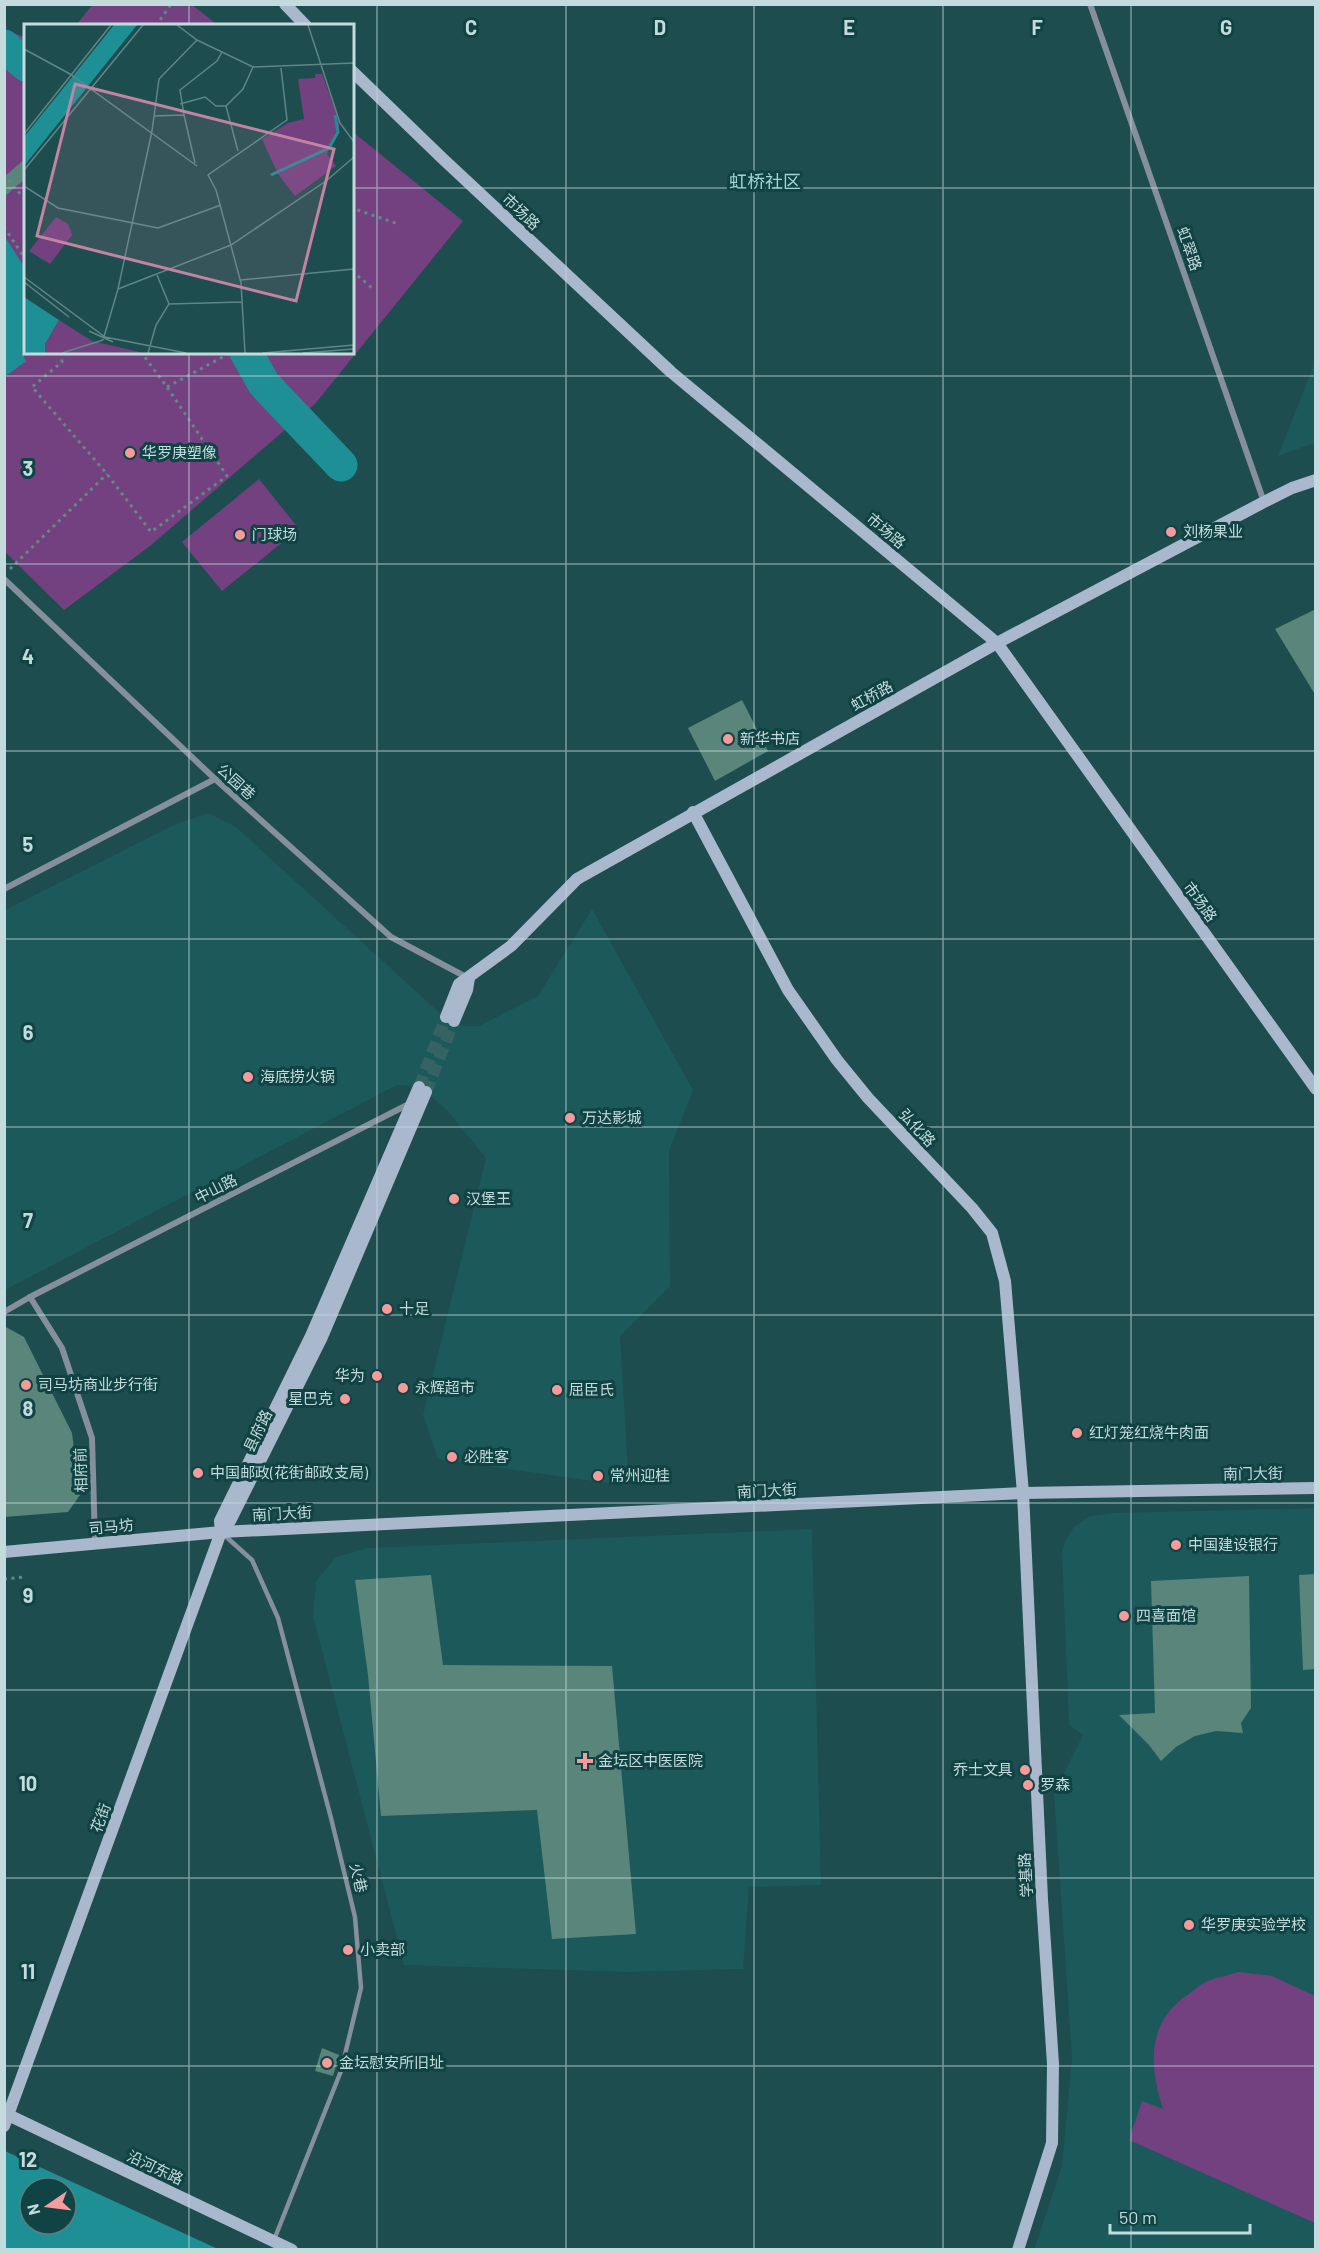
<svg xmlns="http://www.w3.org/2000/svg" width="1320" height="2254" font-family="Barlow,'Noto Sans SC',sans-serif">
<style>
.built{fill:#1b595b}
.green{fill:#734080}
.water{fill:#1e9095;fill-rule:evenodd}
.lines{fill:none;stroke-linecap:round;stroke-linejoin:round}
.river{stroke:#1e9095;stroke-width:33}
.building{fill:#59857b}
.secondary-tunnel{stroke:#366264;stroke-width:12;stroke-dasharray:12 6;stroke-linecap:butt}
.path{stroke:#628889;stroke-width:3;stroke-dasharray:3 4.5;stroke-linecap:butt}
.lane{stroke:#868f9c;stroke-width:4.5}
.street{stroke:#868f9c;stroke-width:6}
.secondary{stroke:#aab8cd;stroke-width:12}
.grid{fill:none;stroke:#c3dbdc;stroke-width:1.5;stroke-opacity:0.55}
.poi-dot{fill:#f59b9b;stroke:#114244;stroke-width:2}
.labels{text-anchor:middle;stroke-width:6;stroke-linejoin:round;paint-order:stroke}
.street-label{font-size:15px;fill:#c3dbdc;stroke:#114244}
.poi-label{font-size:15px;fill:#c3dbdc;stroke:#114244;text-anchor:start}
.quarter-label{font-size:18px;fill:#a2d3d5;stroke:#114244}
.inset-river{fill:none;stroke:#1e9095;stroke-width:3}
.inset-road{fill:none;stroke:#5f8687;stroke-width:1.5}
.view{fill:#c383a2;fill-opacity:0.15;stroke:#c383a2;stroke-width:3}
.inset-edge{fill:none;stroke:#c3dbdc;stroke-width:3}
.grid-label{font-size:20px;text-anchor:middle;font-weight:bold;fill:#c3dbdc;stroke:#114244;stroke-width:6;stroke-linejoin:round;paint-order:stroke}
</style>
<rect width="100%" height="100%" fill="#1d4d4f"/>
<g class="built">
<path d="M1315 362V443L1278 456Z"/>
<path d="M208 813 236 827 443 1016 465 1026H479L538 996 592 909 693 1090 669 1151 670 1286 620 1336 629 1486 438 1459 423 1415 486 1158 445 1108 419 1087 397 1085 5 1290V910L176 824Z"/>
<path d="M1315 1508V2249L1034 2250 1062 2166 1072 2058 1054 1793 1083 1735 1069 1725 1062 1553 1065 1541 1074 1527 1090 1516 1115 1513Z"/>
<path d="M812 1529 821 1885 749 1887 743 1969 628 1972 404 1965 313 1616 316 1581 336 1557 367 1548Z"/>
</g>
<g class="green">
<path d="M93 4 192 5 218 25H76Z"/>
<path d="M4 30 25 37 26 352H352L353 132 463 221 315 404 150 546 64 610 5 552Z"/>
<path d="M259 479 299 529 222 591 182 542Z"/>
<path d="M1239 1972 1272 1976 1315 1996V2223L1129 2140 1142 2101 1163 2109C1149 2065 1146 2022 1189 1994 1195 1989 1201 1984 1208 1981 1218 1977 1229 1975 1239 1972Z"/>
</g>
<g class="water">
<path d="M5 237 25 268 26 350 22 351 26 362C17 366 14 372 6 375L5 378Z"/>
<path d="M4 2151H5L218 2249H5ZM30 2188H66V2224H30Z"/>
</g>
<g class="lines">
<g class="river">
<path d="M4 46 26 65"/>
<path d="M246 352 264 384 341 465"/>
</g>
</g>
<g class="building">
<path d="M26 158V178L4 197V177Z"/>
<path d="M1316 609V696L1275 629Z"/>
<path d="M742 700 768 751 715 781 688 728Z"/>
<path d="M4 1326 24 1337 72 1433 80 1495 68 1512 4 1517Z"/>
<path d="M1316 1574V1669L1303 1670 1299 1575Z"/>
<path d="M431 1575 443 1665 612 1666 636 1934 552 1939 537 1810 381 1816 368 1675 355 1580Z"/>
<path d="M1249 1576 1251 1708 1241 1723 1243 1733 1216 1731 1195 1736 1176 1747 1161 1761 1149 1745 1119 1715 1155 1713 1151 1581Z"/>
<path d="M322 2048 339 2055 333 2076 315 2071Z"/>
</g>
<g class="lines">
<g class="secondary-tunnel">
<path d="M419 1087 446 1017"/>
<path d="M426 1092 454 1021"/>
</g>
<g class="path">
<path d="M156 26 171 4"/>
<path d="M4 174 26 201"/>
<path d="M352 205 355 209 398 224"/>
<path d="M4 227 26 260"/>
<path d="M352 271 372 288"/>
<path d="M61 352 62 362 32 387 107 474 151 532 227 476 167 387 141 352"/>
<path d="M167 387 232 352"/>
<path d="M10 569 107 474"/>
<path d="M4 1579 25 1577"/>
</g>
<path class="lane" d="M223 1534 252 1560 278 1618 331 1818 355 1917 361 1988 341 2071 274 2240"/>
<g class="street">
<path d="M1090 4 1264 502"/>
<path d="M4 579 215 779 391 937 468 978"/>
<path d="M4 889 215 779"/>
<path d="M30 1297 409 1104"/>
<path d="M4 1312 30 1297 62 1348 92 1438 95 1543"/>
</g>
<g class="secondary">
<path d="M285 4 306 26"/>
<path d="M352 71 442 158 671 372 997 643 1316 1089"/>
<path d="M693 812 788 990 837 1060 868 1098 972 1208 992 1233 1005 1281 1023 1493 1042 1899 1053 2064 1052 2143 1018 2250"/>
<path d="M446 1017 459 984 511 946 577 879 997 643 1264 502 1292 488 1316 480"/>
<path d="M454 1021 467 990 469 978"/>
<path d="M221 1532 220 1521 311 1336 419 1087"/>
<path d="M4 1552 221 1532 1023 1493 1316 1488"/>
<path d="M4 2113 292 2250"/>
<path d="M4 2126 221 1532 230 1521 322 1337 426 1092"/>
</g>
</g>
<path class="grid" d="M189 4V26M377 4V2250M566 4V2250M754 4V2250M943 4V2250M1131 4V2250M4 188H26M352 188H1316M189 352V2250M4 376H1316M4 564H1316M4 751H1316M4 939H1316M4 1127H1316M4 1315H1316M4 1503H1316M4 1690H1316M4 1878H1316M4 2066H1316"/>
<g class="poi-dot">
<circle cx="130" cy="453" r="6"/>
<circle cx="1171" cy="532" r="6"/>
<circle cx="240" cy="535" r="6"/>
<circle cx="728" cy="739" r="6"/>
<circle cx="248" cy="1077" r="6"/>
<circle cx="570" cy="1118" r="6"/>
<circle cx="454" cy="1199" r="6"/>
<circle cx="387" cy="1309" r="6"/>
<circle cx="377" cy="1376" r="6"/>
<circle cx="26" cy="1385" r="6"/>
<circle cx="403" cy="1388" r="6"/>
<circle cx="557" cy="1390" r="6"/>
<circle cx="345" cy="1399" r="6"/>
<circle cx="1077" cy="1433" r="6"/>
<circle cx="452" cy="1457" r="6"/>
<circle cx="198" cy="1473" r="6"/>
<circle cx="598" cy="1476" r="6"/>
<circle cx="1176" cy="1545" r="6"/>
<circle cx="1124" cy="1616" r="6"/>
<path d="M582 1752h6v6h6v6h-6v6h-6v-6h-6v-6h6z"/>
<circle cx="1025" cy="1770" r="6"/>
<circle cx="1028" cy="1785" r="6"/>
<circle cx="1189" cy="1925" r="6"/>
<circle cx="348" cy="1950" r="6"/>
<circle cx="327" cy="2063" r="6"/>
</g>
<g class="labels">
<g class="street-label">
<text transform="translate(521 212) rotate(43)" y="5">市场路</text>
<text transform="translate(1189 249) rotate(71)" y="5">虹翠路</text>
<text transform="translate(886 531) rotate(40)" y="5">市场路</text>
<text transform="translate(872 696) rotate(-29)" y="5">虹桥路</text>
<text transform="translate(236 782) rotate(42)" y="5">公园巷</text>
<text transform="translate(1200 902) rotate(54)" y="5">市场路</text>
<text transform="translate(917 1128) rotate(47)" y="5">弘化路</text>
<text transform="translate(216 1189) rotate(-27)" y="5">中山路</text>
<text transform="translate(258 1431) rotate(-64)" y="5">县府路</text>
<text transform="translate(81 1470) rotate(-92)" y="5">相府前</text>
<text transform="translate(1253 1474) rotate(-1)" y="5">南门大街</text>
<text transform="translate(767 1491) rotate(-3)" y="5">南门大街</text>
<text transform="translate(282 1514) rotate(-3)" y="5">南门大街</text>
<text transform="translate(111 1527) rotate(-5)" y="5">司马坊</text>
<text transform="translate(101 1818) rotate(-70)" y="5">花街</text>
<text transform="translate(1026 1875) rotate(-93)" y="5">学基路</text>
<text transform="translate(358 1878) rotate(77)" y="5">火巷</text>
<text transform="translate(155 2168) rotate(25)" y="5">沿河东路</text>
</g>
<g class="poi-label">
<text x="142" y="458">华罗庚塑像</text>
<text x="1183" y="537">刘杨果业</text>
<text x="252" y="540">门球场</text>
<text x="740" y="744">新华书店</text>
<text x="260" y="1082">海底捞火锅</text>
<text x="582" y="1123">万达影城</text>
<text x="466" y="1204">汉堡王</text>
<text x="399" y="1314">十足</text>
<text x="365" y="1381" text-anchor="end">华为</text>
<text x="38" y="1390">司马坊商业步行街</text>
<text x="415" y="1393">永辉超市</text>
<text x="569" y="1395">屈臣氏</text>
<text x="333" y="1404" text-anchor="end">星巴克</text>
<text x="1089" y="1438">红灯笼红烧牛肉面</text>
<text x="464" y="1462">必胜客</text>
<text x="210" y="1478">中国邮政(花街邮政支局)</text>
<text x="610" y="1481">常州迎桂</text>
<text x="1188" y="1550">中国建设银行</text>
<text x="1136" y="1621">四喜面馆</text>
<text x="598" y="1766">金坛区中医医院</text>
<text x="1013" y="1775" text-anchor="end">乔士文具</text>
<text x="1040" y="1790">罗森</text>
<text x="1201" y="1930">华罗庚实验学校</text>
<text x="360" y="1955">小卖部</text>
<text x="339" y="2068">金坛慰安所旧址</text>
</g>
<g class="quarter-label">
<text x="765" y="188">虹桥社区</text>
</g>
</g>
<g transform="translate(24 24)">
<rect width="330" height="330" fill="#1d4d4f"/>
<path d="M291 50H298L316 99 303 130 312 142 271 172 254 150 238 115 264 99 280 95 274 55 291 54ZM32 193 44 200 48 211 26 240 5 227ZM35 296 68 317 120 329H21V320Z" fill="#734080"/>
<path d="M90 1H113L0 142V113ZM0 273 35 296 21 320V329H0Z" fill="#1e9095"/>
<path class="inset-river" d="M247 151 305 124 314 108 311 91"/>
<path class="inset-road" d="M153 1 173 16 229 43 330 39M284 1 316 99 330 118M0 25 46 50 173 142M156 80 181 73 192 82H202L214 127M202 82 219 65 229 43M160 91 171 139M130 92 160 91 156 66 193 37 198 28M128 107 135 55 173 16M0 110 87 1M0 146 119 1M0 162 34 184 134 204 197 181M0 253 81 313 162 329M216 256 330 245M0 258 45 293M94 265 207 221 302 157 330 133M145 280 218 278M65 307 89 318M79 316 94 265 128 107M38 329 79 316M124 329 132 301 145 280 133 251M221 329 217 259 192 166 184 151 263 96 257 44M239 329 330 321M279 329 330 325"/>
<path class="view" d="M51 60 310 125 272 277 13 212Z"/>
<rect width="330" height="330" class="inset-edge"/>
</g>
<g class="grid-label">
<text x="471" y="35">C</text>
<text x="660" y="35">D</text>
<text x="849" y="35">E</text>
<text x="1037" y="35">F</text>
<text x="1226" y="35">G</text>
<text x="28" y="476">3</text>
<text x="28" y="664">4</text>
<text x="28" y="852">5</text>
<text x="28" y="1040">6</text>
<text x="28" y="1228">7</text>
<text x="28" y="1416">8</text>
<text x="28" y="1603">9</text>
<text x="28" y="1791">10</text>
<text x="28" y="1979">11</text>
<text x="28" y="2167">12</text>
</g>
<rect width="1320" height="2254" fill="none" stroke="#c3dbdc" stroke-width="12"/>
<g transform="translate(48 2206) rotate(256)"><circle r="28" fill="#114244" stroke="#587f81" stroke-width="1.5"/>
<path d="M0-4.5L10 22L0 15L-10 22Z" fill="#f59b9b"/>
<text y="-9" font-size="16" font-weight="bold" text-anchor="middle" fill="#c3dbdc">N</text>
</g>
<path d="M1110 2224v9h140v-9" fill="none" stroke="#c3dbdc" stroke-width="3"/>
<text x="1119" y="2224" font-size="18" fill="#c3dbdc" stroke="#114244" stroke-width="4.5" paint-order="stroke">50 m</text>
</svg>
